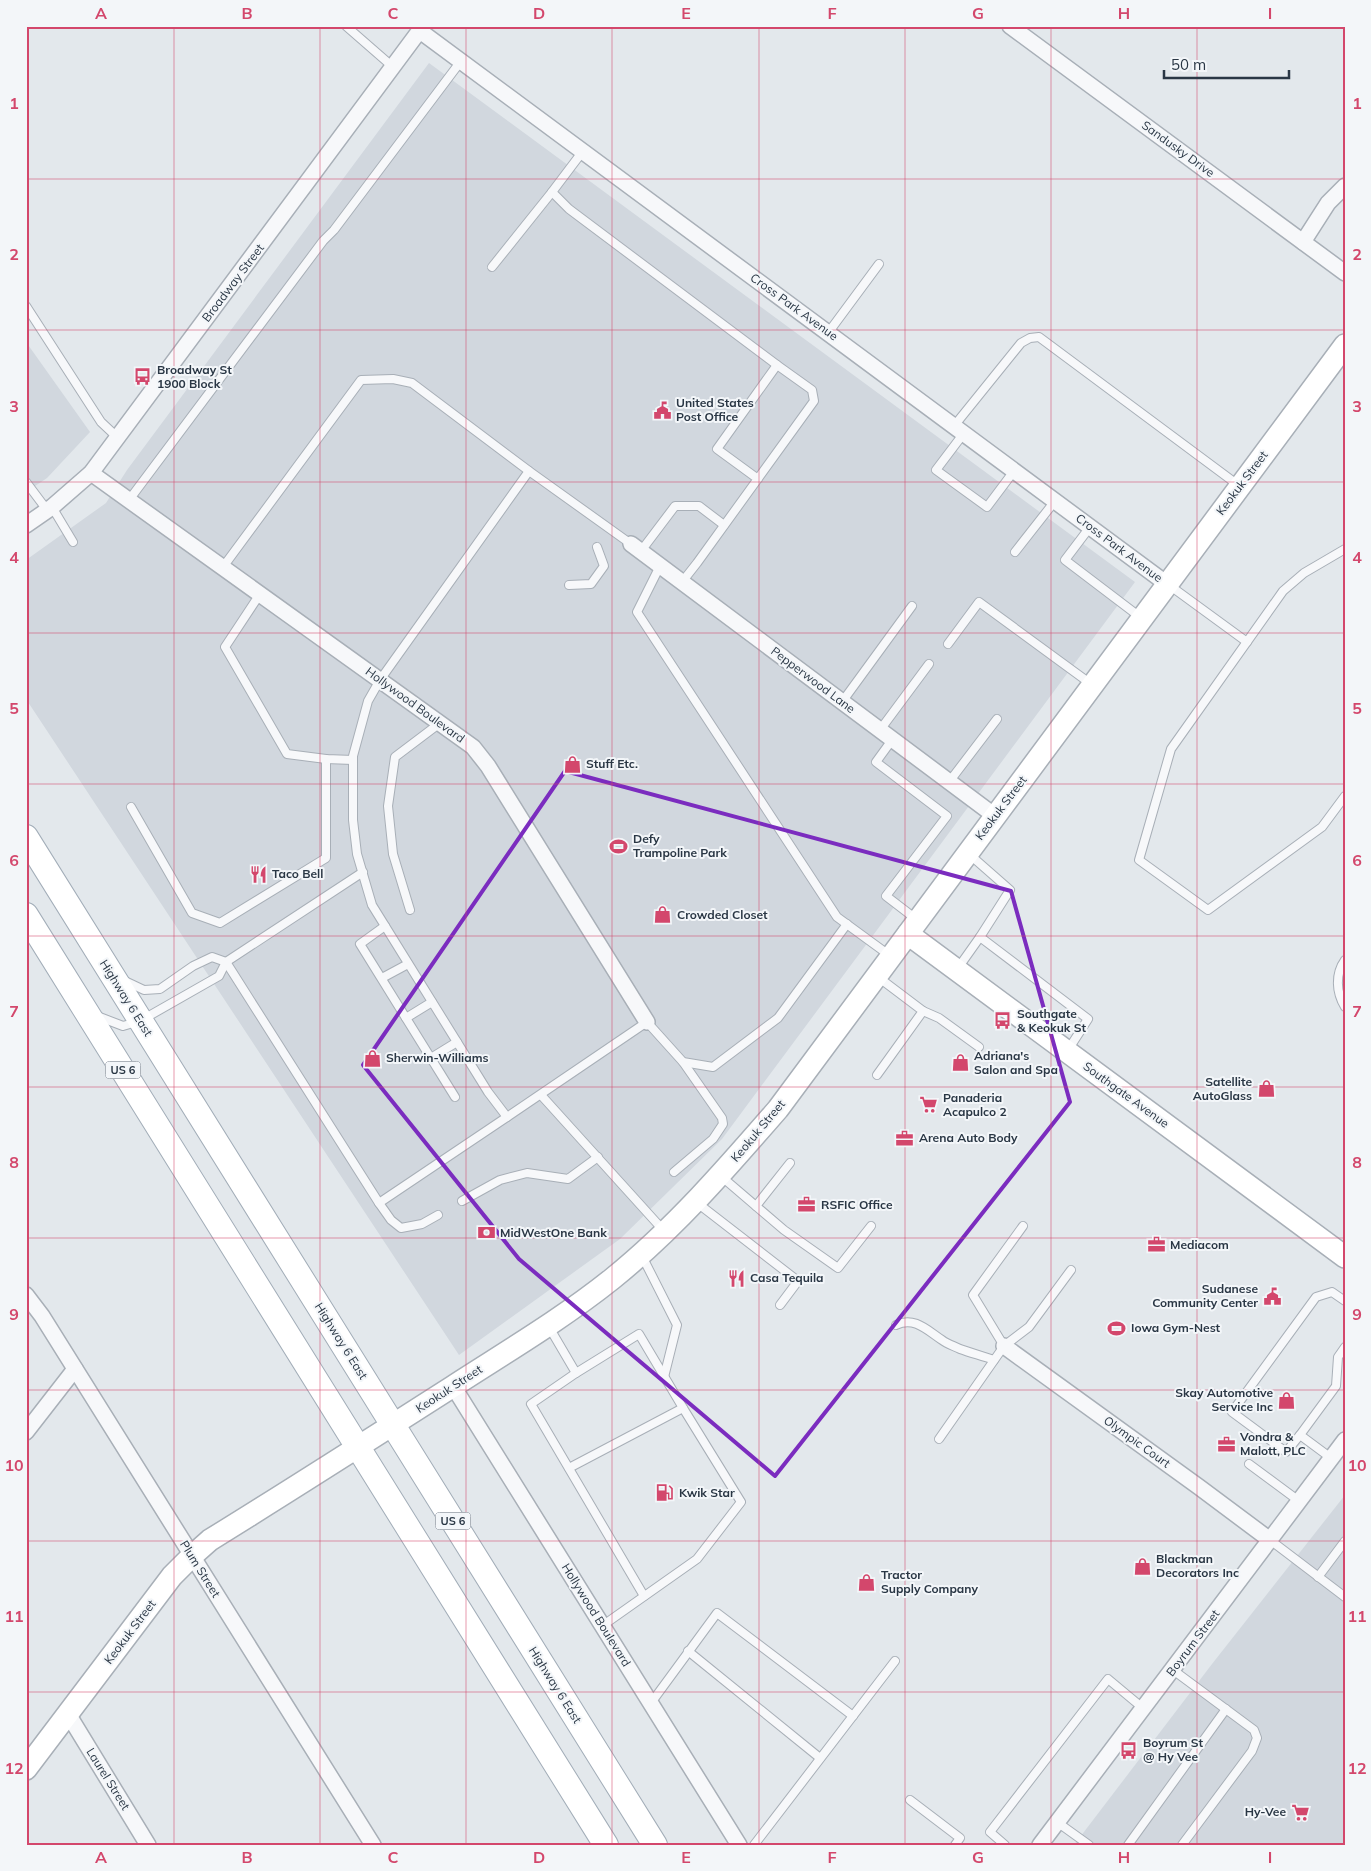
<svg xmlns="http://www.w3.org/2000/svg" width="1371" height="1871" font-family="Mulish,sans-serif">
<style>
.built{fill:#d1d7de}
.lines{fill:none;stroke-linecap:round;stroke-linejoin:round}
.lane-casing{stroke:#a8afb7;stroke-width:10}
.street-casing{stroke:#a8afb7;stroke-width:18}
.secondary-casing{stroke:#a8afb7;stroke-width:24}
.primary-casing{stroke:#a2adb8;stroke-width:26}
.lane{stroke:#f7f8fa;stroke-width:8}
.street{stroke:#f7f8fa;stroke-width:15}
.secondary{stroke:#fff;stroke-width:21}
.primary{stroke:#fff;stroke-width:24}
.marked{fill:none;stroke:#7b2cbf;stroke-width:4;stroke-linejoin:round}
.grid{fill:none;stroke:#d3476c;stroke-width:1;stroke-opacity:0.55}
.labels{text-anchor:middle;stroke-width:4;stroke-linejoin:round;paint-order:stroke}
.shield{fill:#f3f6f9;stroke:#66707b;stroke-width:1}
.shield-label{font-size:11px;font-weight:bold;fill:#2a3745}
.street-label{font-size:12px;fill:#2a3745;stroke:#f3f6f9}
.poi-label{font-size:12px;font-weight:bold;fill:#2a3745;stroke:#f3f6f9;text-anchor:start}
.neatline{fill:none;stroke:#d3476c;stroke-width:2}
.grid-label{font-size:16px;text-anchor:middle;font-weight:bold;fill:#d3476c}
</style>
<rect width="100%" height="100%" fill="#e3e8ec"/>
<g class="built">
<path d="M429 63 1135 582 722 1139 620 1239 459 1355 26 699V560L106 503 127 470Z"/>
<path d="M26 342 90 432 47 478 26 492Z"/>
<path d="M1345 1495V1845H1074L1212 1664Z"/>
</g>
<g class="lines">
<defs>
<g id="lane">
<path d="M346 26 393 67"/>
<path d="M583 151 552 192 569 209 777 365"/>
<path d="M492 267 552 192"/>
<path d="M26 306 101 422 118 438"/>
<path d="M828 333 879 264"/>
<path d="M954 426 1021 343 1030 338 1039 337 1238 485"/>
<path d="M964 433 936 470 987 507 1014 471"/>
<path d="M529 471 380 680 368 701 353 756V820L357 854 372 905 488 1092 507 1117 647 1022 683 1062 713 1067 778 1018 847 924"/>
<path d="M26 482 47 510"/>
<path d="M129 500 323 241 334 230 461 61"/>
<path d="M52 507 73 542"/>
<path d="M1090 527 1065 560 1140 617"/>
<path d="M1345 549 1304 573 1283 591 1171 749 1139 860 1208 910 1322 827 1345 796"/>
<path d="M641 551 675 506H699L724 525"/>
<path d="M1015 552 1055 501"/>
<path d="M660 566 637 612 837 917 889 955"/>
<path d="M223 567 361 380 393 379 412 383 529 471 631 544"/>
<path d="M682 582 697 563 814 401 812 390 777 365 717 449 758 479"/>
<path d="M569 585 591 584 604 566 597 547"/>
<path d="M1169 585 1247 642"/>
<path d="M260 594 225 647 287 754 326 759 353 760"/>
<path d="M948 644 979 602 1091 684"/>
<path d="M842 702 912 606"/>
<path d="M880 730 929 664"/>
<path d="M892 740 876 762 947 816 886 896 916 919"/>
<path d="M949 782 997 719"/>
<path d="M131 807 192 913 220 923 326 858V759"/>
<path d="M969 854 1010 890 980 937 1088 1019 1068 1050"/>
<path d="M410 910 393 854 388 806 395 757 440 723"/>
<path d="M385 926 360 944 455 1097"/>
<path d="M1345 960C1335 974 1336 992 1345 1007"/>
<path d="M958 968 980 937"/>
<path d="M382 978 408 964"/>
<path d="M125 981 144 990 160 989 193 966 212 957 226 962 379 1203 507 1117"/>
<path d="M923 1011 939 1018 979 1047"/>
<path d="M97 1016 123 1026 140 1021 219 976 226 962 363 872"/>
<path d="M406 1018 432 1002"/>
<path d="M431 1058 457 1042"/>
<path d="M877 1075 923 1011 878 977"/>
<path d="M541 1095 664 1231"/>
<path d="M674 1172 713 1139 723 1124 722 1118 683 1062"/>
<path d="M722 1177 784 1230 838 1268 871 1226"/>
<path d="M462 1201 500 1180 527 1173 568 1179 598 1157"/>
<path d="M696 1202 798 1281 780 1305"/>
<path d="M379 1203 391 1220 401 1228 422 1224 438 1215"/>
<path d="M756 1206 790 1163"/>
<path d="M642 1256 677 1325 664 1377"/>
<path d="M896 1325C914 1316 927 1330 942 1340 947 1344 954 1346 960 1349 971 1353 983 1356 994 1360"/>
<path d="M549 1327 576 1373 531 1404 644 1596"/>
<path d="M1004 1346 973 1295 1023 1226"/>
<path d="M1300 1435 1286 1452 1232 1412 1316 1297 1332 1292 1345 1301"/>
<path d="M939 1439 1004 1346 1029 1327 1071 1270"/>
<path d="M1331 1458 1300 1435 1336 1386 1338 1357 1345 1347"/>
<path d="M1249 1464 1299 1501"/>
<path d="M569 1468 683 1408 639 1334 576 1373"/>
<path d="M1270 1540 1345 1597"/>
<path d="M1318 1577 1345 1541"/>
<path d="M602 1626 697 1559 741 1502 683 1408"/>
<path d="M688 1651 820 1758"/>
<path d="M1173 1670 1254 1730 1257 1738 1252 1751 1182 1845"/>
<path d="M651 1703 717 1613 853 1716"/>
<path d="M910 1800 960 1838 955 1845"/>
<path d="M1057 1822 1089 1845"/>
<path d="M754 1845 895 1661"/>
<path d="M1005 1845 990 1832 1108 1679 1144 1709"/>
<path d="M1128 1845 1226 1709"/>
</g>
<g id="street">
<path d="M1010 26 1345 273"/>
<path d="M420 31 1167 584"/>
<path d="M1303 242 1328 203 1345 186"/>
<path d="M91 473 473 747 488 766 647 1022"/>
<path d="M26 525 52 507 91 473 423 26"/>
<path d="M631 544 995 816"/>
<path d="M26 1295 42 1316 373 1845"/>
<path d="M1004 1346 1199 1487 1270 1540"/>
<path d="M453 1386 739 1845"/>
<path d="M26 1432 75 1369"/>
<path d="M68 1714 148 1845"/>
<path d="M1040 1845 1345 1440"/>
</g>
<g id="secondary">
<path d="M908 934 1345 1257"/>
<path d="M26 1769 172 1576 192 1556 210 1540C291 1490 372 1438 452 1387 506 1352 562 1319 612 1279 674 1229 726 1169 778 1109L1345 345"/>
</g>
<g id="primary">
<path d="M26 837 655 1845"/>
<path d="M26 915 606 1845"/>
</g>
</defs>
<use href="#lane" class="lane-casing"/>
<use href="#street" class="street-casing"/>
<use href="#secondary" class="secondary-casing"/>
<use href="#primary" class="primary-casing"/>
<use href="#lane" class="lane"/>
<use href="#street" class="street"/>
<use href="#secondary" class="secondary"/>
<use href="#primary" class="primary"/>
</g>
<path class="marked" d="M565 771 1011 891 1070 1102 775 1476 519 1259 363 1065Z"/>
<path class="grid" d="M174 26V1845M320 26V1845M466 26V1845M612 26V1845M759 26V1845M905 26V1845M1051 26V1845M1197 26V1845M26 179H1345M26 330H1345M26 482H1345M26 633H1345M26 784H1345M26 936H1345M26 1087H1345M26 1238H1345M26 1390H1345M26 1541H1345M26 1692H1345"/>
<defs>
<symbol id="bus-bare" viewBox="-9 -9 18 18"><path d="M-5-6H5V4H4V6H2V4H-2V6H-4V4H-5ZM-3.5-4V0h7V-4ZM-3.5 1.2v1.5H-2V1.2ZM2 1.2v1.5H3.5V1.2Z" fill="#d3476c" stroke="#f3f6f9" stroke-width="2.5" paint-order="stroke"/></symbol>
<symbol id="civic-bare" viewBox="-9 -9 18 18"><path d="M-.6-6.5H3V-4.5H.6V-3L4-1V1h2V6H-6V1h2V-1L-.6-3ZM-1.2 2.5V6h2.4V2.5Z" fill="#d3476c" stroke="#f3f6f9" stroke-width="2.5" paint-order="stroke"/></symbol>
<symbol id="shop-bare" viewBox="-9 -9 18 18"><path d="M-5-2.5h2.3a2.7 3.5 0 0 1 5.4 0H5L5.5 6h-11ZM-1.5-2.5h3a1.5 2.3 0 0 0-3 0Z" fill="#d3476c" stroke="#f3f6f9" stroke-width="2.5" paint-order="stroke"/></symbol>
<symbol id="stadium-bare" viewBox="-9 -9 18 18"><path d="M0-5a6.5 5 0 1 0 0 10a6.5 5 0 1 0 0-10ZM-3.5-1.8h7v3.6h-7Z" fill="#d3476c" stroke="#f3f6f9" stroke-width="2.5" paint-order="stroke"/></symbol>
<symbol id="restaurant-bare" viewBox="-9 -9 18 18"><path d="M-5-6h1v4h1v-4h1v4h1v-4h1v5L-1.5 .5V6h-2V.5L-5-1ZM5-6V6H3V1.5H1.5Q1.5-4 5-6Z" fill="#d3476c" stroke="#f3f6f9" stroke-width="2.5" paint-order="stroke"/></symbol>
<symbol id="supermarket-bare" viewBox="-9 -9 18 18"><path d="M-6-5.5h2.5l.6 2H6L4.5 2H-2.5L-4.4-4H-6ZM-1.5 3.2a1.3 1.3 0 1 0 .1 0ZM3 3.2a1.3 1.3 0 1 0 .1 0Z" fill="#d3476c" stroke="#f3f6f9" stroke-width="2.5" paint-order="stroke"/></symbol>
<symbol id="office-bare" viewBox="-9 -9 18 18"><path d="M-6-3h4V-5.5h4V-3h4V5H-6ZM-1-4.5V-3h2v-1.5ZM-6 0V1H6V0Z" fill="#d3476c" stroke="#f3f6f9" stroke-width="2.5" paint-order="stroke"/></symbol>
<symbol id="bank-bare" viewBox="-9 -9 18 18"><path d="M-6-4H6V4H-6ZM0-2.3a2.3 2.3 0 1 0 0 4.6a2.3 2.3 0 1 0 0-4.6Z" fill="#d3476c" stroke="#f3f6f9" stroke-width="2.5" paint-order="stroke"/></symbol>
<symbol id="fuel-bare" viewBox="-9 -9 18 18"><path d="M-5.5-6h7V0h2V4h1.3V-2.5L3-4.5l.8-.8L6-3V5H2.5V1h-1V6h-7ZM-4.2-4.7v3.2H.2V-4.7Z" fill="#d3476c" stroke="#f3f6f9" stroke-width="2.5" paint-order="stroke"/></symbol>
</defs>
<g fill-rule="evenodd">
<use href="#bus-bare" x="130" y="364" width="25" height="25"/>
<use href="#civic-bare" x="650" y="398" width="25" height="25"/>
<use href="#shop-bare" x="560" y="752" width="25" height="25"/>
<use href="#stadium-bare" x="606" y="834" width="25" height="25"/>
<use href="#restaurant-bare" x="246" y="862" width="25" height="25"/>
<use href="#shop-bare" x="650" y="902" width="25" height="25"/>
<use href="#bus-bare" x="990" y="1008" width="25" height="25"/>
<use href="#shop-bare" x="360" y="1046" width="25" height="25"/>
<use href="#shop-bare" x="948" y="1050" width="25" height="25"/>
<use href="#shop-bare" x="1254" y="1076" width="25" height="25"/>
<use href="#supermarket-bare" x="916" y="1092" width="25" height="25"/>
<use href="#office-bare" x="892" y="1126" width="25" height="25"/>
<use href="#office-bare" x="794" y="1192" width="25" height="25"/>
<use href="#bank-bare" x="474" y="1220" width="25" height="25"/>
<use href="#office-bare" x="1144" y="1232" width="25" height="25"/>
<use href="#restaurant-bare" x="724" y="1266" width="25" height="25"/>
<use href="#civic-bare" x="1260" y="1284" width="25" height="25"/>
<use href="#stadium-bare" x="1104" y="1316" width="25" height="25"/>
<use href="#shop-bare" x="1274" y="1388" width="25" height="25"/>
<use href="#office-bare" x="1214" y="1432" width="25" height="25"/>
<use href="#fuel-bare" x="652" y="1480" width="25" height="25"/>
<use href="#shop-bare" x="1130" y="1554" width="25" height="25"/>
<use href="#shop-bare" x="854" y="1570" width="25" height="25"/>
<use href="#bus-bare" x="1116" y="1738" width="25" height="25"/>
<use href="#supermarket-bare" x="1288" y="1800" width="25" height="25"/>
</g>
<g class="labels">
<g class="shield">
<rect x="105.5" y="1061.5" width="35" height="17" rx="4"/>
<rect x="435.5" y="1512.5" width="35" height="17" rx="4"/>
</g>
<g class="shield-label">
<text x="123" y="1074">US 6</text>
<text x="453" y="1525">US 6</text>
</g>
<g class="street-label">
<text transform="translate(1178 149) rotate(36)" y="4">Sandusky Drive</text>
<text transform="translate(233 283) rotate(-53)" y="4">Broadway Street</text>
<text transform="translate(794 307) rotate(36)" y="4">Cross Park Avenue</text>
<text transform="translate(1242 483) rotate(-53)" y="4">Keokuk Street</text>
<text transform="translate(1119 548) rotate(37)" y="4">Cross Park Avenue</text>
<text transform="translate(813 680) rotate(37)" y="4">Pepperwood Lane</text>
<text transform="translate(415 705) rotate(36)" y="4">Hollywood Boulevard</text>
<text transform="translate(1001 808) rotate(-53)" y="4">Keokuk Street</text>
<text transform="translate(126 998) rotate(58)" y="4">Highway 6 East</text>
<text transform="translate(1126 1095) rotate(36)" y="4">Southgate Avenue</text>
<text transform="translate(758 1131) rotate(-50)" y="4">Keokuk Street</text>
<text transform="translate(341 1341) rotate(58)" y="4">Highway 6 East</text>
<text transform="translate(449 1389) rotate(-33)" y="4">Keokuk Street</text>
<text transform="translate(1137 1442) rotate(36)" y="4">Olympic Court</text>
<text transform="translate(200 1569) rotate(58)" y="4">Plum Street</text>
<text transform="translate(596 1615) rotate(58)" y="4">Hollywood Boulevard</text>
<text transform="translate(130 1632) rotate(-53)" y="4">Keokuk Street</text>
<text transform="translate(1193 1643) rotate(-53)" y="4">Boyrum Street</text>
<text transform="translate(555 1685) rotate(58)" y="4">Highway 6 East</text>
<text transform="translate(108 1779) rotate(58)" y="4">Laurel Street</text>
</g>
<g class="poi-label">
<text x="157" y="374">Broadway St<tspan x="157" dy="14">1900 Block</tspan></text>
<text x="676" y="407">United States<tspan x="676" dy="14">Post Office</tspan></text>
<text x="586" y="768">Stuff Etc.</text>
<text x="633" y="843">Defy<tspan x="633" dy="14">Trampoline Park</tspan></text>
<text x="272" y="878">Taco Bell</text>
<text x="677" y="919">Crowded Closet</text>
<text x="1017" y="1018">Southgate<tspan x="1017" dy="14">&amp; Keokuk St</tspan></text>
<text x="974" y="1060">Adriana's<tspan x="974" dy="14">Salon and Spa</tspan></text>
<text x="386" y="1062">Sherwin-Williams</text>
<text x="1252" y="1086" text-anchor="end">Satellite<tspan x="1252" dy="14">AutoGlass</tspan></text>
<text x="943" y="1102">Panaderia<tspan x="943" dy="14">Acapulco 2</tspan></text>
<text x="919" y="1142">Arena Auto Body</text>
<text x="821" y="1209">RSFIC Office</text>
<text x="500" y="1237">MidWestOne Bank</text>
<text x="1170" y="1249">Mediacom</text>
<text x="750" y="1282">Casa Tequila</text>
<text x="1258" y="1293" text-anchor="end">Sudanese<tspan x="1258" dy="14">Community Center</tspan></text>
<text x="1131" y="1332">Iowa Gym-Nest</text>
<text x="1273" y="1397" text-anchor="end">Skay Automotive<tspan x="1273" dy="14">Service Inc</tspan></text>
<text x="1240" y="1441">Vondra &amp;<tspan x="1240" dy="14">Malott, PLC</tspan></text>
<text x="679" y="1497">Kwik Star</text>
<text x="1156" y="1563">Blackman<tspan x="1156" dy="14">Decorators Inc</tspan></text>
<text x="881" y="1579">Tractor<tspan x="881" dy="14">Supply Company</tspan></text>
<text x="1143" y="1747">Boyrum St<tspan x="1143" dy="14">@ Hy Vee</tspan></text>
<text x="1286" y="1816" text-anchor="end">Hy-Vee</text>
</g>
</g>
<rect width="1371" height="1871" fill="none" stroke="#f3f6f9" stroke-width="55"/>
<path d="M1164 70v8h125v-8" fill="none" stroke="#2a3745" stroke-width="2.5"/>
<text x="1171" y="70" font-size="15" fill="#2a3745" stroke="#f3f6f9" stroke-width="4" paint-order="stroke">50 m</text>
<rect x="28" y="28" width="1316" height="1816" class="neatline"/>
<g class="grid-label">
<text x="101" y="19">A</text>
<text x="247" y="19">B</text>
<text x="393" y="19">C</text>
<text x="539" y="19">D</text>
<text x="686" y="19">E</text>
<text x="832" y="19">F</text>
<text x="978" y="19">G</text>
<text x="1124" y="19">H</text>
<text x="1270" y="19">I</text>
<text x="14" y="109">1</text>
<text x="1357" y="109">1</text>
<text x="14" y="260">2</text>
<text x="1357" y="260">2</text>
<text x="14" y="412">3</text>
<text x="1357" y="412">3</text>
<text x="14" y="563">4</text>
<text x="1357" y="563">4</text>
<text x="14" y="714">5</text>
<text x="1357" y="714">5</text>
<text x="14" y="866">6</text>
<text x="1357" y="866">6</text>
<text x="14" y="1017">7</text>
<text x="1357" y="1017">7</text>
<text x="14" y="1168">8</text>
<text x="1357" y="1168">8</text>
<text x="14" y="1320">9</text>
<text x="1357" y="1320">9</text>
<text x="14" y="1471">10</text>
<text x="1357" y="1471">10</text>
<text x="14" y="1622">11</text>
<text x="1357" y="1622">11</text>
<text x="14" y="1774">12</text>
<text x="1357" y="1774">12</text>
<text x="101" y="1863">A</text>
<text x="247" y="1863">B</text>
<text x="393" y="1863">C</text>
<text x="539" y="1863">D</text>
<text x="686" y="1863">E</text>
<text x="832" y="1863">F</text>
<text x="978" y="1863">G</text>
<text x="1124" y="1863">H</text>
<text x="1270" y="1863">I</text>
</g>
</svg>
